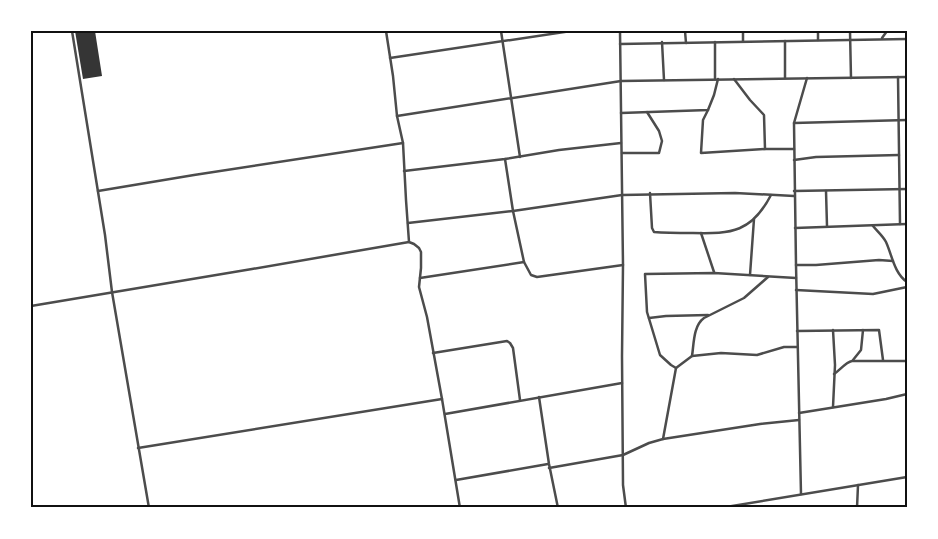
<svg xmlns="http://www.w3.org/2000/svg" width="938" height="539" font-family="Jost,sans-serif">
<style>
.building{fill:#353535}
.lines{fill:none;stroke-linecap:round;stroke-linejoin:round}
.minor{stroke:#4c4c4c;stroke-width:2.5}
.tertiary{stroke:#4c4c4c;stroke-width:2.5}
.neatline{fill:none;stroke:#111;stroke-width:2}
</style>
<rect width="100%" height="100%" fill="#fff"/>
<path class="building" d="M75 31H95L102 76 83 79Z"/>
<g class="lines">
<g class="minor">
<path d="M72 31 105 235 112 292 149 508"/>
<path d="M386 31 393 76 397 116 403 143 406 200 409 242 414 244 419 248 421 252V268L419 287 427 317 442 399 460 508"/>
<path d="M501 31 520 157"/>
<path d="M620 31 623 265 622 356 623 485 626 508"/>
<path d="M685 31 686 43"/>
<path d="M818 31V40"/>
<path d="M850 31 851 78"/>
<path d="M882 38 887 31"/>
<path d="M743 41V31"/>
<path d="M785 41V78"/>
<path d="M662 42 664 80"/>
<path d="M715 42V79"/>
<path d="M620 44 907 39"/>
<path d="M390 58 571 31"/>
<path d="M898 77 900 224"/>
<path d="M734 79 750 100 764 115 765 149H794"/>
<path d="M708 110 703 120 701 153 765 149"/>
<path d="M621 113 708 110 714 95 718 79"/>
<path d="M397 116 621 81 907 77"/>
<path d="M794 123 907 120"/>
<path d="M622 153H659L662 141 659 131 647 112"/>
<path d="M505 159 513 211 524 262 531 275 537 277 623 265"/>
<path d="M794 160 816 157 899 155"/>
<path d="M404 171 505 159 559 150 621 143"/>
<path d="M98 191 194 175 403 143"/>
<path d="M794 191 907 189"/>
<path d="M826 191 827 226"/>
<path d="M650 193 652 228 654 232C666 233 680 233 693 233 732 234 752 232 771 195"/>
<path d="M408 223 513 211 622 195 735 193 794 196"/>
<path d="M873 226C877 231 883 236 886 242 892 255 894 273 907 282"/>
<path d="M795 228 907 224"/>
<path d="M701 233 714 272"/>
<path d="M796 265H816L879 260 893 261"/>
<path d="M750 275 754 219"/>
<path d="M420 278 524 262"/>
<path d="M796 290 873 294 907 287"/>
<path d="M31 306 252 269 409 242"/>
<path d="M649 318 666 316 708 315"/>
<path d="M833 330 835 365 833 407"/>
<path d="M797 331 879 330 883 360"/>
<path d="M433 353 507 341 510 343 513 348 520 400"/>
<path d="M692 356C694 344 693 326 704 318L744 298 768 277"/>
<path d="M853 360 861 350 863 330"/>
<path d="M676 368 671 365 660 355 647 312 645 274 714 273 796 278"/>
<path d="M834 374C840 370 846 362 852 361H907"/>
<path d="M539 397 549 464 558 508"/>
<path d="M799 413 886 399 907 394"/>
<path d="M445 414 622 383"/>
<path d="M663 439 676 368 692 356 721 353 757 355 784 347H797"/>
<path d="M138 448 442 399"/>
<path d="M549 468 623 455 649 443 663 439 760 424 799 420"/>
<path d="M456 480 548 464"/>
<path d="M801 494 796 265 794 123 807 78"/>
<path d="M857 508 858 485"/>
</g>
<path class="tertiary" d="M720 508 907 477"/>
</g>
<rect width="938" height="539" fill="none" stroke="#ffffff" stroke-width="65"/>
<rect x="32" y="32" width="874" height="474" class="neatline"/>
</svg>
